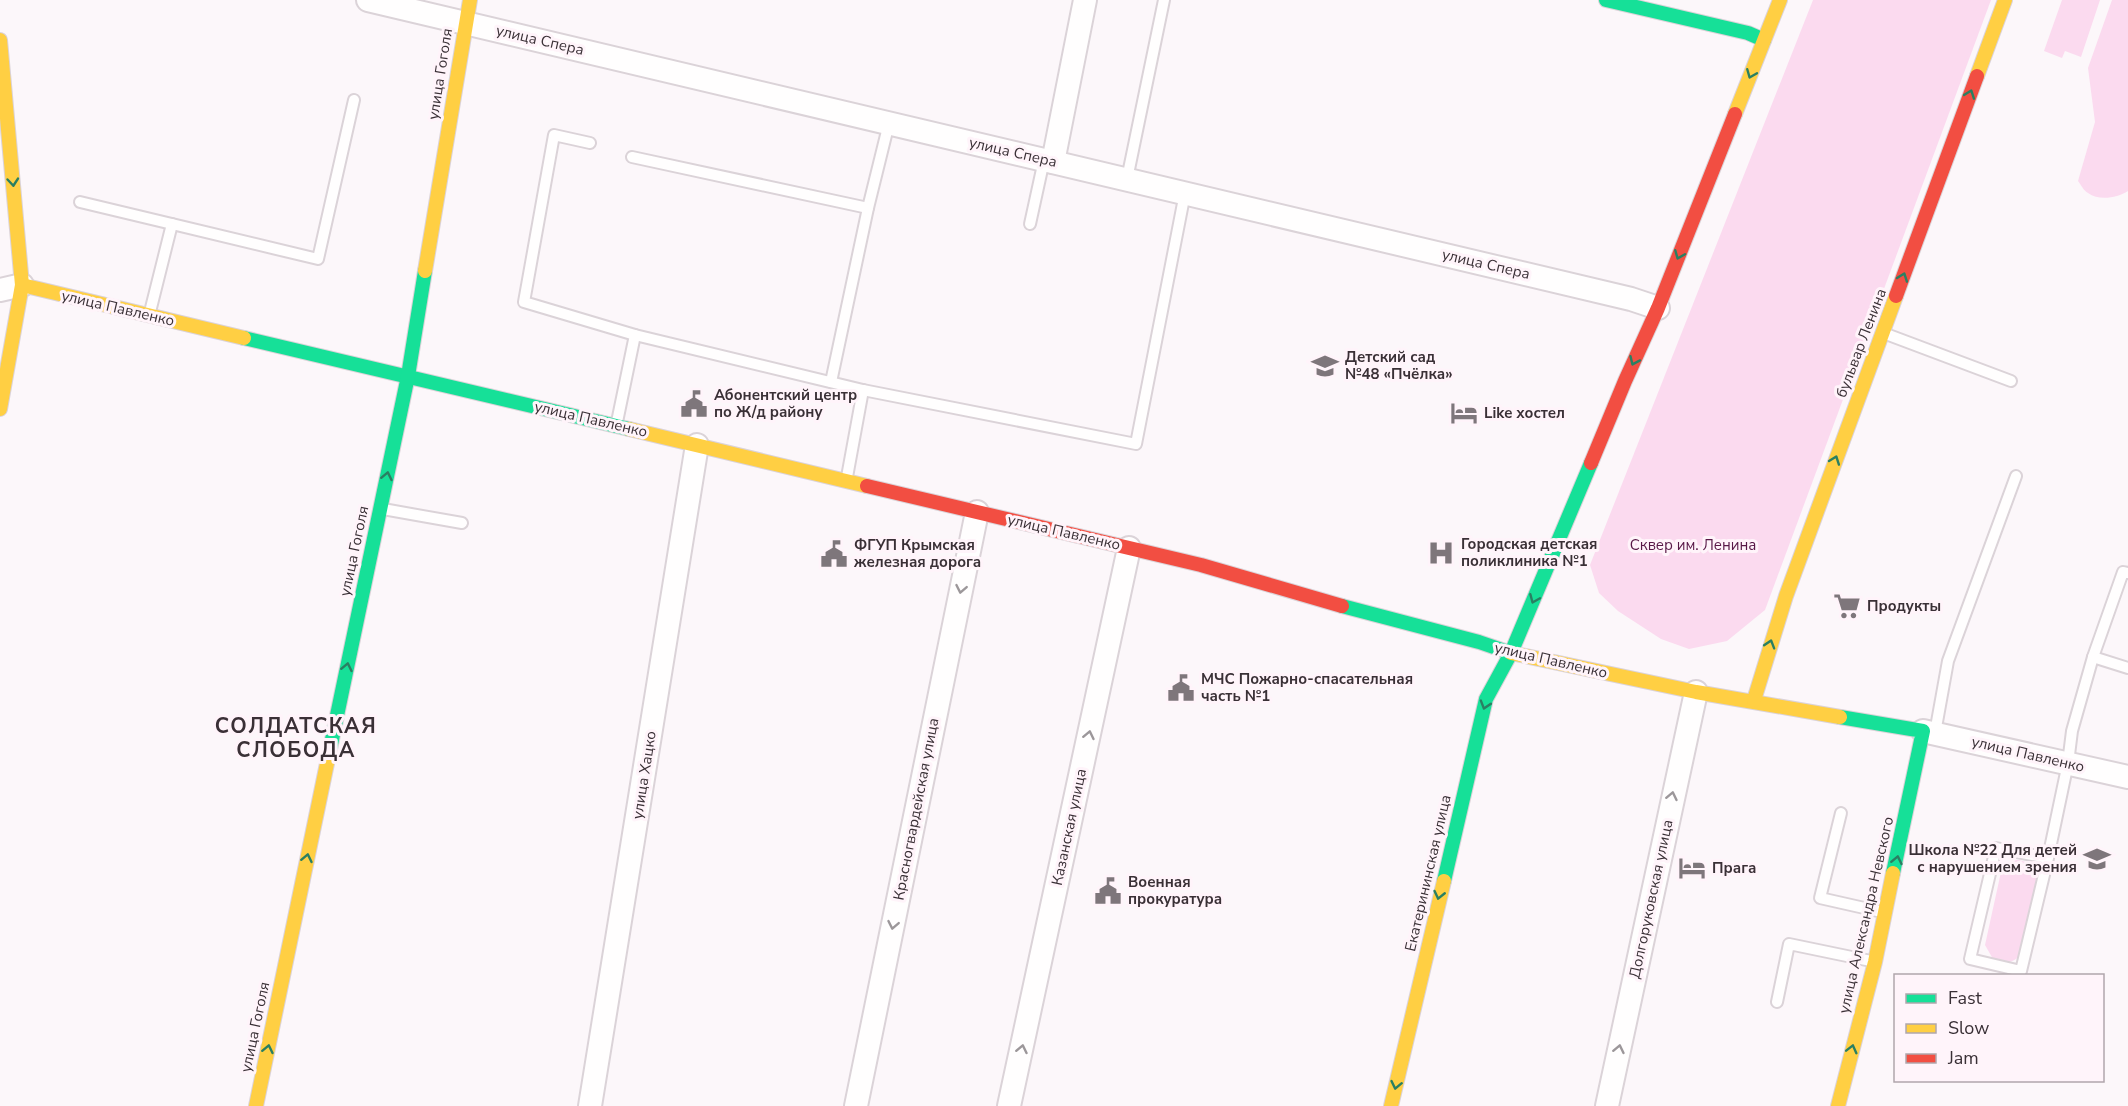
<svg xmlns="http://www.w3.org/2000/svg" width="2128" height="1106" font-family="'Nunito Sans',sans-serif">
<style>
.green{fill:#fbdaef}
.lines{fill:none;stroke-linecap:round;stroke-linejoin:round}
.lane-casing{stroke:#dbd3d8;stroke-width:14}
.street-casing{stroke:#dbd3d8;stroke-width:26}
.fast-casing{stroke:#dbd3d8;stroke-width:16}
.slow-casing{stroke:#dbd3d8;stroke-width:16}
.jam-casing{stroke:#dbd3d8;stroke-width:16}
.lane{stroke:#fffefe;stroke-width:10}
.street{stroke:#fffefe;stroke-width:22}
.fast{stroke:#16e098;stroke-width:14}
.slow{stroke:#ffcf43;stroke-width:14}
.jam{stroke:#f24e42;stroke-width:14}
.oneway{stroke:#2a7f62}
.oneway2{stroke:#9c979a}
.labels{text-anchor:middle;stroke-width:6;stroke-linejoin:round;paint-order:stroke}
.street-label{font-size:15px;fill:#3a3036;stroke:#fff4fa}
.poi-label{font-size:15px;font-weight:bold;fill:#3a3036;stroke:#fff4fa;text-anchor:start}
.park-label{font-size:15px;fill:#581847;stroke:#fff4fa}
.district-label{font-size:21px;font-weight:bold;letter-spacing:1.5px;fill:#3a3036;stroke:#fff4fa}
</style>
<rect width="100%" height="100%" fill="#fcf7fa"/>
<g class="green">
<path d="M1813 0H1991L1765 610 1727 641 1689 649 1661 639 1618 611 1599 593 1590 565Z"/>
<path d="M2062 0H2100L2081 57 2065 51 2062 58 2044 51Z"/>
<path d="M2112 0H2128V191C2117 198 2099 201 2088 193 2084 191 2081 185 2078 181L2095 122 2088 68Z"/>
<path d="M2016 860C2026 861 2032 863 2037 873L2023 952C2012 965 2008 963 1993 959L1985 945 2001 872 2006 865Z"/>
</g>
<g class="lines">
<defs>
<g id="lane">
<path d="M590 143 554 135 524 302 635 335"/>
<path d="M632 157 868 208"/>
<path d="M1127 179 1164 0"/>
<path d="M80 202 172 224"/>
<path d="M1030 224 1044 160"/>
<path d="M150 312 172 224 318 259 354 100"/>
<path d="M1886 334 2011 381"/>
<path d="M831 382 868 208 889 123"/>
<path d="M617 422 635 335 863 390 1136 444 1185 193"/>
<path d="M847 477 863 390"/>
<path d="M383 509 462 523"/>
<path d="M2093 657 2128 668"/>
<path d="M1935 733 1948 661 2016 476"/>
<path d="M1841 813 1820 898 1882 912"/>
<path d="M2048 858 1996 848 1970 959 2021 971 2048 858 2068 763 2072 731 2093 657 2123 572 2128 573"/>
<path d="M1777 1002 1789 944 1871 961"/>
</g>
<g id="street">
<path d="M368 0 1631 299 1658 308"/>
<path d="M1053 162 1085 0"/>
<path d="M0 290 22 285"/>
<path d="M1923 731 2128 777"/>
<path d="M590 1106 697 445"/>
<path d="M856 1106 977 512"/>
<path d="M1009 1106 1129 548"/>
<path d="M1607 1106 1696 692"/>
</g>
<g id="fast">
<path d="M1606 0 1748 33 1764 40"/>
<path d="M244 338 629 429"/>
<path d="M1342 606 1479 642 1511 653"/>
<path d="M1840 717 1923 731 1893 873"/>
<path d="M330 749 408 376 425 271"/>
<path d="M1444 881 1486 699 1511 653 1591 463"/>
</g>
<g id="slow">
<path d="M0 40 22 285 0 409"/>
<path d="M1977 76 2005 0"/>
<path d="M1735 114 1780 0"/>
<path d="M425 271 470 0"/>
<path d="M22 285 244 338"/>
<path d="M629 429 867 486"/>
<path d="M1511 653 1696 692 1840 717"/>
<path d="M1754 700 1786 596 1896 296"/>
<path d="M256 1106 330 749"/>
<path d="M1391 1106 1444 881"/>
<path d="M1838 1106 1875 962 1893 873"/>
</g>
<g id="jam">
<path d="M1896 296 1977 76"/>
<path d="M1591 463 1625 381 1658 308 1735 114"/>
<path d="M867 486 1201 565 1342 606"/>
</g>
</defs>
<use href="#lane" class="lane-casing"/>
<use href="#street" class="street-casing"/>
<use href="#fast" class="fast-casing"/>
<use href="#slow" class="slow-casing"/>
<use href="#jam" class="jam-casing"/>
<use href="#lane" class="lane"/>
<use href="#street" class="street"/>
<use href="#fast" class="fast"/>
<use href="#slow" class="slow"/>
<use href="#jam" class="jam"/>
</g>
<defs><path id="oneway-chevron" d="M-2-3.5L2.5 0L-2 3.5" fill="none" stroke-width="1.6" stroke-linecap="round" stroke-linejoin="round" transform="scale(1.5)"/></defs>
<g class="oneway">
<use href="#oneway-chevron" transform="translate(1751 74) rotate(112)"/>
<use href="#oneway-chevron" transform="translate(1970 94) rotate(-70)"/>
<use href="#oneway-chevron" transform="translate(13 182) rotate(85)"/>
<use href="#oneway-chevron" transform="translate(1679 255) rotate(112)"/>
<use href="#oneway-chevron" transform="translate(1903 277) rotate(-70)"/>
<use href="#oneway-chevron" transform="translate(1634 361) rotate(114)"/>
<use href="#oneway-chevron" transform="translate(1835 460) rotate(-70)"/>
<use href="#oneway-chevron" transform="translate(387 476) rotate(-78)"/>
<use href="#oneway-chevron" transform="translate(1534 599) rotate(113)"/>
<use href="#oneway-chevron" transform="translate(1770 644) rotate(-73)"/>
<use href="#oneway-chevron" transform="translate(347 667) rotate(-78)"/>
<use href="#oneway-chevron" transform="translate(1485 705) rotate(107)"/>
<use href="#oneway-chevron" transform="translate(307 858) rotate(-78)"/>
<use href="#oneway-chevron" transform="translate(1897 860) rotate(-78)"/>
<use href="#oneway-chevron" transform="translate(1439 895) rotate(103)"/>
<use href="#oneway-chevron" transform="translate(268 1049) rotate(-78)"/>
<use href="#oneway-chevron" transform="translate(1852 1049) rotate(-76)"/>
<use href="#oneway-chevron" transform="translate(1396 1085) rotate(102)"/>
</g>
<g class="oneway2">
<use href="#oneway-chevron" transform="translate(961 589) rotate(101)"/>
<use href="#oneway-chevron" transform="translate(1089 735) rotate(-78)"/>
<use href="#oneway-chevron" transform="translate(1672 796) rotate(-78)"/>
<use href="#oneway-chevron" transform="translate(893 925) rotate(101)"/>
<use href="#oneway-chevron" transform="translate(1022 1049) rotate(-78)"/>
<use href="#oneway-chevron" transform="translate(1619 1049) rotate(-78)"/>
</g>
<defs>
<symbol id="school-bare" viewBox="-9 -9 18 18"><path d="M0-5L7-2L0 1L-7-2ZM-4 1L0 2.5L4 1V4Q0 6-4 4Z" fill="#7e767b" stroke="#fff4fa" stroke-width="2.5" paint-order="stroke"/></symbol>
<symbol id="civic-bare" viewBox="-9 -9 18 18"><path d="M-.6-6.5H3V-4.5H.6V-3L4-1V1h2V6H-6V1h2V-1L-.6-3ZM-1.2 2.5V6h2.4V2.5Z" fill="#7e767b" stroke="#fff4fa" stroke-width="2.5" paint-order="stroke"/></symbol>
<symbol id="hotel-bare" viewBox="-9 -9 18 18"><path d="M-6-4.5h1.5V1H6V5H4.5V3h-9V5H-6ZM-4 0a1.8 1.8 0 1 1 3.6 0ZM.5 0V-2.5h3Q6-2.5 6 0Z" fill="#7e767b" stroke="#fff4fa" stroke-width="2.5" paint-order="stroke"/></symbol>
<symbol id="hospital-bare" viewBox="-9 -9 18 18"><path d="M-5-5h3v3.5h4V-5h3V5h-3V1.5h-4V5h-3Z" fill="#7e767b" stroke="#fff4fa" stroke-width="2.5" paint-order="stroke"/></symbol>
<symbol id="supermarket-bare" viewBox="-9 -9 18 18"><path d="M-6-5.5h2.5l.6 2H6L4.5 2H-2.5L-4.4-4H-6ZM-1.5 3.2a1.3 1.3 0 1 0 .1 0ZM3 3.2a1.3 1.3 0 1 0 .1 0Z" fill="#7e767b" stroke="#fff4fa" stroke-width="2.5" paint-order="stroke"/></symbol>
</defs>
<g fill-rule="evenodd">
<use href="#school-bare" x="1306" y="347" width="38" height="38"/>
<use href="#civic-bare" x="675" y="385" width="38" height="38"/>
<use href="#hotel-bare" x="1445" y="394" width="38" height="38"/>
<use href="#hospital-bare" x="1422" y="534" width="38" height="38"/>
<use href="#civic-bare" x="815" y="535" width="38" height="38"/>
<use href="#supermarket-bare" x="1828" y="587" width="38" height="38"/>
<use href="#civic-bare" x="1162" y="669" width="38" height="38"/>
<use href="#school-bare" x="2078" y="840" width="38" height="38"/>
<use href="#hotel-bare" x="1673" y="849" width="38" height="38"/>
<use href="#civic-bare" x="1089" y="872" width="38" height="38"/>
</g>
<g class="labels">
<g class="street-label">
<text transform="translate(540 40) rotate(13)" y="5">улица Спера</text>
<text transform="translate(440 74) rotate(-81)" y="5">улица Гоголя</text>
<text transform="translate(1013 152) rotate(13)" y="5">улица Спера</text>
<text transform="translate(1486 264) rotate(13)" y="5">улица Спера</text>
<text transform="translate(118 308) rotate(13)" y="5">улица Павленко</text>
<text transform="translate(1861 343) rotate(-69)" y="5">бульвар Ленина</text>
<text transform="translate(591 419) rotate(13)" y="5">улица Павленко</text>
<text transform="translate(1064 532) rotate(13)" y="5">улица Павленко</text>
<text transform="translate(354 551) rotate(-78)" y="5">улица Гоголя</text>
<text transform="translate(1551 660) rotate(13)" y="5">улица Павленко</text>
<text transform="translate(2028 754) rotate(13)" y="5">улица Павленко</text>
<text transform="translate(644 775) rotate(-81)" y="5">улица Хацко</text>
<text transform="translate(916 809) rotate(-79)" y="5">Красногвардейская улица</text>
<text transform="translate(1069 827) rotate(-78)" y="5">Казанская улица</text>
<text transform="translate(1428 873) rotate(-77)" y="5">Екатерининская улица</text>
<text transform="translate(1651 899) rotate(-78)" y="5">Долгоруковская улица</text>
<text transform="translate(1866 915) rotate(-77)" y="5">улица Александра Невского</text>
<text transform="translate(255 1027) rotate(-78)" y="5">улица Гоголя</text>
</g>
<g class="poi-label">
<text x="1345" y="362">Детский сад<tspan x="1345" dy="17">№48 «Пчёлка»</tspan></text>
<text x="714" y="400">Абонентский центр<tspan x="714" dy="17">по Ж/д району</tspan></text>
<text x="1484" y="418">Like хостел</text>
<text x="1461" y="549">Городская детская<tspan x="1461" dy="17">поликлиника №1</tspan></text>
<text x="854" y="550">ФГУП Крымская<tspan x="854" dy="17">железная дорога</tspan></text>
<text x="1867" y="611">Продукты</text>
<text x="1201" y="684">МЧС Пожарно-спасательная<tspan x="1201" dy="17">часть №1</tspan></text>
<text x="2077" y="855" text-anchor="end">Школа №22 Для детей<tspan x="2077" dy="17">с нарушением зрения</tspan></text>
<text x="1712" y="873">Прага</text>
<text x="1128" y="887">Военная<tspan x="1128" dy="17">прокуратура</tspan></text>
</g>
<g class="park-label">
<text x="1693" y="550">Сквер им. Ленина</text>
</g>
<g class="district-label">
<text x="296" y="733">СОЛДАТСКАЯ<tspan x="296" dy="24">СЛОБОДА</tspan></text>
</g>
</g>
<rect x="1894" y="974" width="210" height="108" fill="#fff4fa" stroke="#b0a6ac" stroke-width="1.5"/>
<rect x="1906" y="994" width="30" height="9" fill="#16e098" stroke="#b0a6ac" stroke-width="1.5"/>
<text x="1948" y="1004" font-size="18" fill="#3a3036">Fast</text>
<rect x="1906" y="1024" width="30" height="9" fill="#ffcf43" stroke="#b0a6ac" stroke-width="1.5"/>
<text x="1948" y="1034" font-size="18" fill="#3a3036">Slow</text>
<rect x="1906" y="1054" width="30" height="9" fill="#f24e42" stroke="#b0a6ac" stroke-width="1.5"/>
<text x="1948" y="1064" font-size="18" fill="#3a3036">Jam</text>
</svg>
